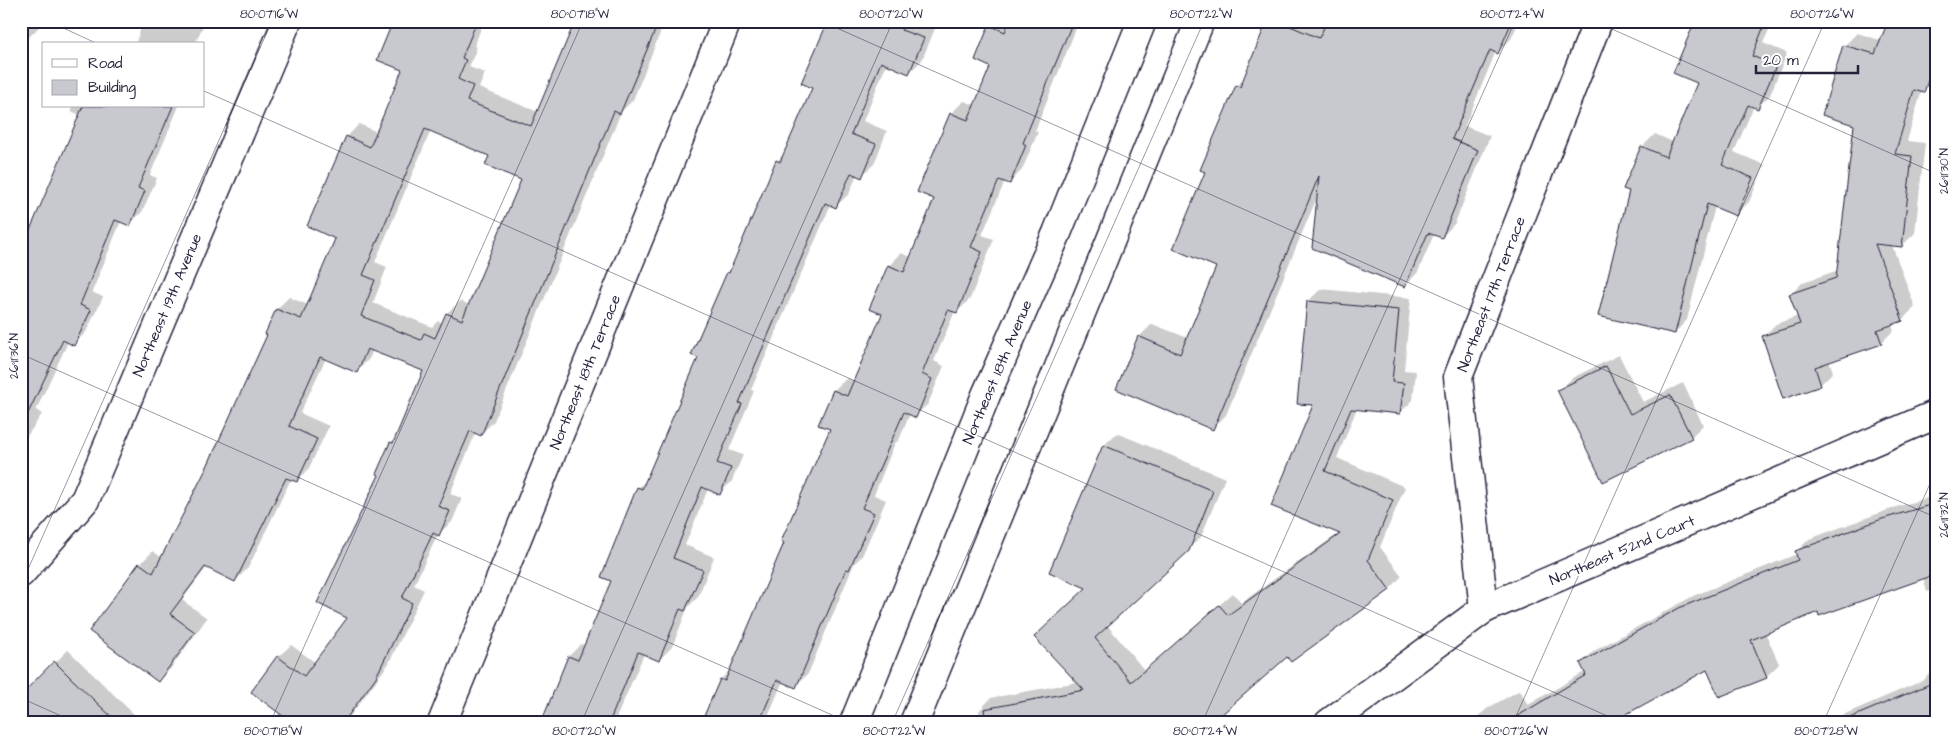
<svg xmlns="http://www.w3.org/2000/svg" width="1958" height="744" font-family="'Architects Daughter',sans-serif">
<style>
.shadow{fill:#0003;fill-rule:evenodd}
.building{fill:#c8c8cf;stroke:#22223b;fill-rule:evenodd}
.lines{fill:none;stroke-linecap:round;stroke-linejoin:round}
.street-casing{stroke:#22223b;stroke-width:31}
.secondary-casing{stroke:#22223b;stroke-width:31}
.street{stroke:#fff;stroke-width:28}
.secondary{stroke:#fff;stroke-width:28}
.ticks{fill:none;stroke:#22223b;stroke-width:1;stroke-opacity:0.45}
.labels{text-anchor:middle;stroke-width:4;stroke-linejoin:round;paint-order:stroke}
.street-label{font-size:15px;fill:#22223b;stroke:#fff}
.neatline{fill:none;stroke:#22223b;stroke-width:2}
.ticks-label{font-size:12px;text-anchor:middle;fill:#22223b}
</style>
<rect width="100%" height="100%" fill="#fff"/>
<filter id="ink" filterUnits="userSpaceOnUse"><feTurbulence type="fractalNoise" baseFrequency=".02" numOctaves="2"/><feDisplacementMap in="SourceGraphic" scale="10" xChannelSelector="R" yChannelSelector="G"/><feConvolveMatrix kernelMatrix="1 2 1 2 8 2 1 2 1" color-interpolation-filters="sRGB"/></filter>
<g filter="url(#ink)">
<g class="shadow">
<path d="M21 21H42L39 27 26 40 21 37Z"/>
<path d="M144 21H205L195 44H135Z"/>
<path d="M399 21H484L474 46 477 47 469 67 485 73 479 88 538 112 576 21H665L633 100 621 112 494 421 481 434 476 432 450 494 462 498 452 522 438 534 414 585 424 590 389 663 345 723H273L280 712 278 657 291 645 316 663 349 618 380 475 391 443 397 436 424 370 373 350 369 359 357 371 326 358 300 413 329 426 309 468 297 481 291 479 248 568 235 581 207 567 182 600 207 618 171 668 158 681 90 631 140 564 153 551 162 558 206 471 269 334 277 309 289 297 308 305 337 238 347 137 359 124 377 132 404 69ZM431 130 491 155 523 179 470 305 460 301 447 313 443 323 438 321 432 327 373 303 387 267 375 262Z"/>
<path d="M828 21H924L936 26 922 60 909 73 887 63 863 121 887 131 874 164 861 176 857 175 849 194 836 206 831 204 751 390 754 391 729 450 743 455 732 481 720 493 708 489 685 545 714 557 698 597 688 607 672 647 659 660 644 654 614 723H542L569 656 581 644 585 645 613 580 638 488 649 477 699 357 728 273 733 268 777 161 785 153 813 87Z"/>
<path d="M994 21H1079L1035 131 1038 132 1022 170 1010 182 1005 181 982 235 994 239 970 299 957 312 955 311 934 361 944 366 928 404 915 416 910 414 899 440 895 443 874 495 886 500 862 556 854 564 808 674 795 686 783 681 765 723H702L721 679 732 668 831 429 820 424 834 390 847 378 854 381 884 314 889 266 901 253 911 257 936 199 919 192 951 113 964 101 975 105 992 66 990 26Z"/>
<path d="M1268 21H1323L1328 23 1329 21H1519L1511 39 1498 52 1496 51 1465 126 1490 136 1455 223 1442 237 1434 234 1418 272 1405 286 1318 195 1226 415 1213 428 1139 337 1152 324 1188 338 1218 266 1207 171 1237 86 1245 78Z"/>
<path d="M1696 21H1773L1763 43 1787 53 1770 95 1757 108 1754 106 1734 152 1765 165 1749 202 1736 215 1715 206 1687 320 1675 333 1630 191 1642 147 1655 134 1673 142 1699 83Z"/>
<path d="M1857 33 1932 56 1907 141 1925 143 1915 233 1902 246 1892 245 1915 307 1902 320 1891 324 1894 330 1881 343 1829 360 1833 372 1820 385 1763 337 1776 324 1798 316 1791 294 1803 282 1839 270 1855 124 1844 46Z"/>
<path d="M73 106H179L150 175 157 178 142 212 130 224 121 221 92 292 103 297 86 332 74 344 68 342 36 410 42 414 21 445V256L80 115 71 111Z"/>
<path d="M1321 289 1411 298 1404 370 1416 371 1413 400 1400 413 1357 408 1337 458 1405 487 1380 547 1402 576 1390 589 1291 660 1287 655 1210 723H981L979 711 991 698 1078 682 1088 587 1051 571 1104 445 1117 433 1225 478 1201 537 1107 625 1145 671 1233 593 1241 603 1339 533 1272 505 1314 404 1308 301Z"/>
<path d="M1619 355 1643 402 1683 383 1703 425 1691 437 1559 391 1572 378Z"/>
<path d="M1937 495V589L1927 592 1923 577 1818 610 1765 632 1779 664 1766 677 1708 668 1608 723H1470L1488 708 1520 690 1528 705 1586 671 1581 663 1594 651 1693 596 1797 554 1796 552 1809 539 1896 507Z"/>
<path d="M68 650 143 723H21V697Z"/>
<path d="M1937 672V723H1824L1924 680 1929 674Z"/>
</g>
<g class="building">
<path d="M393 21H477L462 58 466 60 458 79 473 86 467 101 531 126 575 21H659L620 114 614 111 481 436 470 431 438 506 450 511 439 536 433 533 402 598 412 603 376 677 343 723H292L251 692 277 656 304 676 347 618 317 603 379 475 376 474 390 442 393 443 423 371 367 349 357 373 320 357 289 426 317 439 297 482 286 478 235 582 205 567 170 614 195 632 158 682 89 631 139 563 153 573 205 471 267 335 265 334 276 309 301 319 335 239 307 226 346 136 370 147 402 70 377 60ZM425 129 489 156 485 165 521 180 462 320 446 313 435 338 424 333 421 340 361 316 375 280 363 275Z"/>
<path d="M828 21H905L901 30 924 38 909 74 881 62 851 134 876 144 862 178 851 173 836 208 825 203 739 403 742 404 717 463 731 468 720 495 702 487 673 558 703 570 685 611 680 609 659 661 638 652 609 723H541L568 656 578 660 611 581 601 577 637 487 642 489 698 358 691 355 727 272 729 273 776 160 780 162 812 88 801 83Z"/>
<path d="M1009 21H1073L1023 143 1026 145 1010 184 999 180 971 247 982 252 957 313 948 310 922 374 932 379 916 418 904 412 862 508 874 513 849 570 846 569 796 688 777 680 759 723H701L720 679 725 681 784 543 781 541 830 429 818 425 833 390 847 396 882 314 869 309 888 265 904 272 934 199 917 192 950 113 968 120 990 67 975 60 989 25 1005 32Z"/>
<path d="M1267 21H1278L1319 38 1327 21H1512L1498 54 1490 50 1452 139 1478 150 1442 238 1428 233 1405 287 1312 248 1319 176 1213 430 1116 389 1138 336 1180 354 1216 267 1173 249 1205 172 1200 170 1236 85 1240 87Z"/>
<path d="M1695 21H1766L1752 56 1776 66 1758 109 1748 105 1722 165 1753 178 1736 216 1707 204 1675 334 1598 316 1629 191 1623 189 1641 146 1666 157 1697 83 1673 73Z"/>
<path d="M1888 21H1937V51L1924 93 1914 90 1895 154 1912 156 1902 247 1875 244 1903 321 1877 330 1882 344 1815 367 1821 386 1783 399 1762 336 1800 324 1789 294 1836 278 1854 125 1822 115 1843 45 1875 54Z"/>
<path d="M83 106H173L138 188 145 191 130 226 115 220 80 305 91 310 74 346 63 340 21 428V251Z"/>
<path d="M1307 301 1399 310 1392 382 1404 383 1400 414 1351 409 1325 471 1393 500 1368 560 1390 590 1291 662 1287 657 1212 723H986L984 709 1084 690 1034 637 1086 588 1049 572 1103 445 1213 491 1189 551 1095 638 1131 682 1219 605 1228 615 1340 534 1271 506 1313 405 1297 404Z"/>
<path d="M1606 366 1630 414 1670 395 1692 438 1603 482 1557 390Z"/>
<path d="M1937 503V574L1819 616 1818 612 1751 640 1767 678 1719 697 1707 670 1610 723H1506L1586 675 1580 663 1679 608 1798 560 1795 551 1882 519Z"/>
<path d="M54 661 72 679 118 723H21V695Z"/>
<path d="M1937 681V723H1838Z"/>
</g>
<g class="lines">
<defs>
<g id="street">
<path d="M21 573 85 500 287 21"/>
<path d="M1484 609 1458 377 1598 21"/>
<path d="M442 723 727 21"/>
<path d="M1329 723 1484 609 1937 414"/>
</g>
<g id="secondary">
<path d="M854 723 986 395 1057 233 1142 21"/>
<path d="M914 723 1200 21"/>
</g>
</defs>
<use href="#street" class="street-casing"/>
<use href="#secondary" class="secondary-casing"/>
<use href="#street" class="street"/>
<use href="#secondary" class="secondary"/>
</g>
</g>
<path class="ticks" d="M48 21 98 44M821 21 1937 518M1594 21 1937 174M204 91 1623 723M21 354 850 723M21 585 272 21M21 698 77 723M270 723 583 21M581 723 893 21M892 723 1204 21M1202 723 1515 21M1513 723 1825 21M1823 723 1937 468"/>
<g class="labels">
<g class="street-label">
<text transform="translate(1491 294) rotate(-69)" y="5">Northeast 17th Terrace</text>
<text transform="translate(167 305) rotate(-67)" y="5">Northeast 19th Avenue</text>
<text transform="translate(585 372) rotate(-68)" y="5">Northeast 18th Terrace</text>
<text transform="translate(997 372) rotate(-67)" y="5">Northeast 18th Avenue</text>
<text transform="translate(1622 550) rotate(-23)" y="5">Northeast 52nd Court</text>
</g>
</g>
<rect width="1958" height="744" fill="none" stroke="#fff" stroke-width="55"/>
<rect x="42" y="42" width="162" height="65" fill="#ffffff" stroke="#a7a7b1"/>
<rect x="52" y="59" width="25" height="8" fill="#ffffff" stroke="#a7a7b1"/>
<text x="88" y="68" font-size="15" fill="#22223b">Road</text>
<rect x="52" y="80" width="25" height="15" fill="#c8c8cf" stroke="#a7a7b1"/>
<text x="88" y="92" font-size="15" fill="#22223b">Building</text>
<path d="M1756 65v8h102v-8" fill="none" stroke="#22223b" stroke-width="2.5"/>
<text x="1763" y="65" font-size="15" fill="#22223b" stroke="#ffffff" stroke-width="4" paint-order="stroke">20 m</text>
<rect x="28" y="28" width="1902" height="688" class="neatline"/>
<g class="ticks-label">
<text x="269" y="18">80°07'16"W</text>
<text x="580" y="18">80°07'18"W</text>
<text x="891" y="18">80°07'20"W</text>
<text x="1201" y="18">80°07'22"W</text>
<text x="1512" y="18">80°07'24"W</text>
<text x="1822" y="18">80°07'26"W</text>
<text transform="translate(1944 171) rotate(-90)" y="4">26°11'30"N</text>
<text transform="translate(14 356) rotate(-90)" y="4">26°11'36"N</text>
<text transform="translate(1944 515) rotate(-90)" y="4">26°11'32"N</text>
<text x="273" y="735">80°07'18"W</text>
<text x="584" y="735">80°07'20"W</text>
<text x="894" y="735">80°07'22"W</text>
<text x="1205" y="735">80°07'24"W</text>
<text x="1516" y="735">80°07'26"W</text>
<text x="1826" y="735">80°07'28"W</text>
</g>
</svg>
